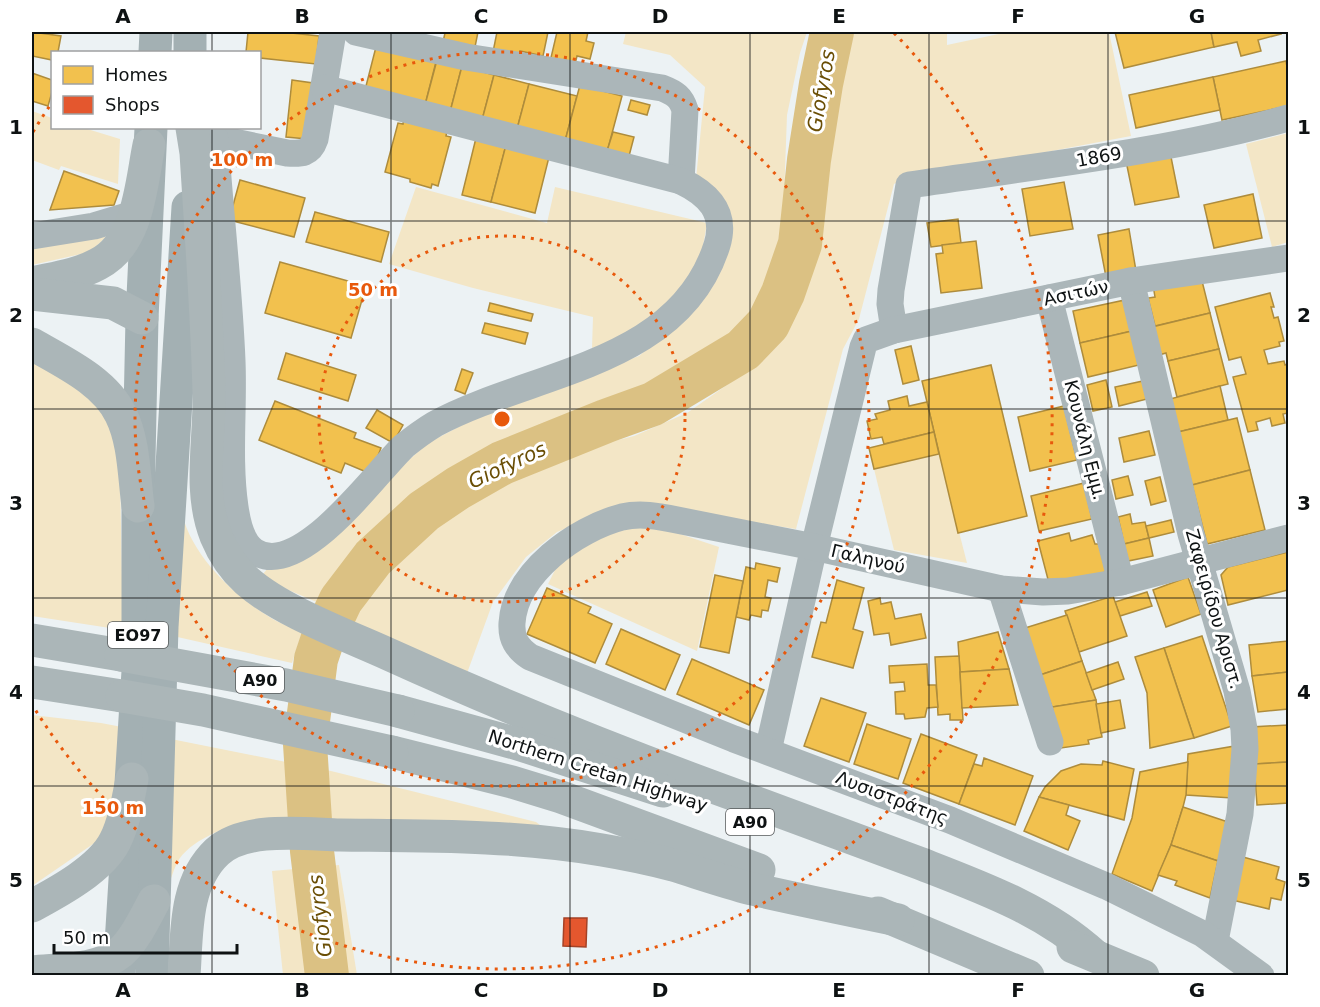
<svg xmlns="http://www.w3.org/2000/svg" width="1320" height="1007" font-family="'DejaVu Sans',sans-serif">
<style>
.green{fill:#f3e6c6}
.homes{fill:#f2c14e;stroke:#ae8c3c;stroke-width:1.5}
.shops{fill:#e4572e;stroke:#a44226;stroke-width:1.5}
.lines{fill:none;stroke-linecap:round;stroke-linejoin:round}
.river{stroke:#dbc183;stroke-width:44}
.minor{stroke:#abb6b9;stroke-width:27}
.primary{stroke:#a3b0b3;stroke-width:33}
.motorway{stroke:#abb6b8;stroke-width:33}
.motorway-bridge{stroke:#abb6b8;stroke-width:33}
.grid{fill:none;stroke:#0e1213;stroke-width:1.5;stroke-opacity:0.55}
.ring{fill:none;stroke:#e8590c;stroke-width:3;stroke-dasharray:3 6}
.labels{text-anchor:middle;stroke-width:6;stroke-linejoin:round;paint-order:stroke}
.shield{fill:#fff;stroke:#56595a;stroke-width:1.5}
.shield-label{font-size:16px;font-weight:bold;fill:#0e1213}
.street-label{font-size:18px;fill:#0e1213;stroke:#fff}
.water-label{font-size:20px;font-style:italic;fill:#6a4e05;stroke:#fff}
.centre{fill:#e8590c;stroke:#fff;stroke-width:3}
.ring-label{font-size:18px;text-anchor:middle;font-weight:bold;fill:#e8590c;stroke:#fff;stroke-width:6;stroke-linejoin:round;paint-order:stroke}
.neatline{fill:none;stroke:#0e1213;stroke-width:2}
.grid-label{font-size:20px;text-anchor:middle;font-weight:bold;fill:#0e1213}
</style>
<rect width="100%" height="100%" fill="#ecf2f4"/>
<g class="green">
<path d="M626 32H807L800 53 787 115 783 226 769 294 750 322 717 355 645 397 546 433 469 465 414 503 348 566 319 603 260 578 267 569 384 482 428 443 493 409 639 356 697 305 730 236 696 179 705 87 670 55 623 44Z"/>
<path d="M844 32H947V45L1008 32H1109L1131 136 1004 160 920 171 894 184 859 319 843 349 796 529 725 518 603 513 557 532 526 557 493 602 466 676 348 619 377 575 441 514 492 483 571 452 634 436 687 413 764 359 793 311 810 246 836 63Z"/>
<path d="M32 111 52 118V128H84L120 139 118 184 61 166 59 170 32 160Z"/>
<path d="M1288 133V242L1272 247 1246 144Z"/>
<path d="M416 187 547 223 555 187 707 223 702 252 689 279 670 302 621 340 592 348 593 317 473 288 389 264Z"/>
<path d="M106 237 90 252 32 265V248L80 238Z"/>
<path d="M32 356 90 395 111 424 120 476 123 630 32 616Z"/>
<path d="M939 454 967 563 894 550 874 469Z"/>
<path d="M182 514C193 557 232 593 268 616 278 623 291 627 302 632L292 663 173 636Z"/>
<path d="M637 525 674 532 719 547 697 651 548 584 557 566 603 534Z"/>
<path d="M32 715 101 723 122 727 115 810 96 842 32 886Z"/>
<path d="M171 739 331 771 536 822 540 825 539 832 249 821C227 826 188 841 177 863 173 871 170 882 167 890Z"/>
<path d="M339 865 357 975H283L272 871Z"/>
</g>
<g class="homes">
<path d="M32 32 61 36 58 52H52V60L32 56Z"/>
<path d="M248 32H282L319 36 316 64 260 58V52H246Z"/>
<path d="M435 32H478L475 47 443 42 445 33Z"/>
<path d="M497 32H548L543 56 520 51 519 57 493 52Z"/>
<path d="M557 32H588L586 41 594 43 590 59 577 56 574 68 550 62Z"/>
<path d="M1115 32H1211L1214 47 1124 68Z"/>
<path d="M1211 32H1280L1281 34 1258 40 1261 51 1241 56 1237 42 1214 47Z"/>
<path d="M377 43 437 58 425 105 365 90Z"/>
<path d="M437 60 462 66 450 112 425 105Z"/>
<path d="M1286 61 1288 73V106L1222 120 1213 77Z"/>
<path d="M462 66 494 75 482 120 450 112Z"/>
<path d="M32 73 52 80V92L48 106 32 101Z"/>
<path d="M494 75 529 84 517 129 482 120Z"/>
<path d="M1213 77 1220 110 1136 128 1129 95Z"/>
<path d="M292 80 313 83 307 139 286 137Z"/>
<path d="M529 84 577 96 565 141 517 129Z"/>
<path d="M580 85 622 96 607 152 565 141Z"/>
<path d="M631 100 650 105 647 115 628 110Z"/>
<path d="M404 119 447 131 446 136 451 137 438 186 432 184 431 188 410 182V179L385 172 398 123 403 124Z"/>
<path d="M613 132 634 137 629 156 607 151Z"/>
<path d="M476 138 506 145 491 202 462 195Z"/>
<path d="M506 145 549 157 535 213 491 202Z"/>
<path d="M1170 152 1179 197 1135 205 1126 161Z"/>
<path d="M64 171 119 191 114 205 50 210Z"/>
<path d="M240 180 305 198 294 237 229 220Z"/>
<path d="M1064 182 1073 229 1030 236 1022 189Z"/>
<path d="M1253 194 1262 238 1214 248 1204 205Z"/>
<path d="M315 212 389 232 381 262 306 242Z"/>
<path d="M958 219 961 243 931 247 927 223Z"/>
<path d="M1129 229 1136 271 1106 277 1098 235Z"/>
<path d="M976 241 982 288 941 293 936 254 943 253 942 245Z"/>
<path d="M280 262 366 286 351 338 265 313Z"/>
<path d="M1200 273 1210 313 1155 326 1148 298 1155 297 1153 285Z"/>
<path d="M1270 293 1274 307H1271L1274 318 1278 317 1284 341 1279 342 1280 346 1264 350 1268 364 1284 361 1285 365 1288 364V413L1283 414 1285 423 1272 426 1270 418 1256 422 1258 430 1248 432 1233 377 1246 374 1241 357 1229 360 1215 307Z"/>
<path d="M1125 300 1132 331 1080 343 1073 311Z"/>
<path d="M490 303 533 314 531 321 488 311Z"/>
<path d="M1210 313 1219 349 1168 361 1166 353 1159 355 1152 327Z"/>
<path d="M485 323 528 333 525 344 482 333Z"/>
<path d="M1132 331 1139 365 1088 377 1080 343Z"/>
<path d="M911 346 919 380 903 384 895 350Z"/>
<path d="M1219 349 1228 384 1177 397 1168 361Z"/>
<path d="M286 353 356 375 348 401 278 379Z"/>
<path d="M991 365 1027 516 958 533 922 381Z"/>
<path d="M462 369 473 373 465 394 455 390Z"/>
<path d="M1106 380 1112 407 1093 411 1087 385Z"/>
<path d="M1143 381 1147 399 1119 406 1115 387Z"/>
<path d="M1220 386 1228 420 1178 432 1170 399Z"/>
<path d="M907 396 909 406 927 402 934 432 884 444 882 437 871 439 867 421 877 419 875 414 890 410 888 401Z"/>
<path d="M275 401 356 433 354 438 381 448 371 474 345 463 341 473 259 440Z"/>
<path d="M1064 406 1077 460 1030 471 1018 417Z"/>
<path d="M377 410 403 425 393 443 366 428Z"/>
<path d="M1237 418 1250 470 1192 485 1178 432Z"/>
<path d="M1149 431 1155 455 1124 462 1119 438Z"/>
<path d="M934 432 939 454 874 469 869 448Z"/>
<path d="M1250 470 1265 530 1207 544 1192 485Z"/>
<path d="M1128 476 1133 495 1116 499 1112 480Z"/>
<path d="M1160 477 1166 501 1151 505 1145 481Z"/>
<path d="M1084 483 1092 519 1039 531 1031 496Z"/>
<path d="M1130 514 1132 524 1145 522 1149 538 1124 544 1118 517Z"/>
<path d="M1171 520 1174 532 1149 538 1146 526Z"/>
<path d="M1069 533 1071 541 1092 535 1095 544H1099L1106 572 1050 587 1038 541Z"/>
<path d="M1149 538 1153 556 1128 561 1124 544Z"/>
<path d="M1288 552V590L1228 605 1221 575 1228 567Z"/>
<path d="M756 563 780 568 777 582 768 580 765 597 771 598 768 611 762 610 761 617 751 615 749 620 736 617 746 567 755 569Z"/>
<path d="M715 575 743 581 729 653 700 647Z"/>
<path d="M1188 577 1201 614 1166 627 1153 590Z"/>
<path d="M837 580 864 588 853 629 863 632 853 668 812 657 821 622 826 623Z"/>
<path d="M547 588 591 607 588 613 612 624 595 663 527 634Z"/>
<path d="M1147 592 1152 606 1120 616 1115 602Z"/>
<path d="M1113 596 1127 636 1079 652 1065 611Z"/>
<path d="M880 598 881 604 891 602 895 619 921 614 926 638 891 645 889 633 874 635 868 601Z"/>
<path d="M1067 615 1082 661 1040 675 1025 628Z"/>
<path d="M621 629 680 655 665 690 606 664Z"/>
<path d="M998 632 1009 669 960 672 958 642Z"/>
<path d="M1202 636 1232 726 1194 738 1164 648Z"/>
<path d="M1288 641V672L1252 676 1249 645Z"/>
<path d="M1164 648 1194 738 1150 748 1147 693 1135 657Z"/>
<path d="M959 656 963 720H950V714L938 715 935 657Z"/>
<path d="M692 659 764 690 749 725 677 694Z"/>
<path d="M1082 661 1096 700 1052 707 1040 675Z"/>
<path d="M1118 662 1124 679 1092 690 1086 673Z"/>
<path d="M927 664 928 685H936L938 707 927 708 925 717 905 719 904 714H896L895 692 905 691 904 682 890 683 889 666Z"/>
<path d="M1009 669 1018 705 962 708 960 672Z"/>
<path d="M1288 672V709L1258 712 1252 676Z"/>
<path d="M821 698 866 713 849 762 804 746Z"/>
<path d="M1096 700 1102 737 1088 740 1089 744 1061 748 1052 707Z"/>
<path d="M1120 700 1125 728 1101 733 1096 704Z"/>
<path d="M867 724 911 739 898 779 854 764Z"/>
<path d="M1288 725V762L1254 764 1251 727Z"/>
<path d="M921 734 977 755 959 804 903 783Z"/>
<path d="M1235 746 1232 798 1186 795 1188 754Z"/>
<path d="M984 758 1033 776 1015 825 959 804 974 764 982 766Z"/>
<path d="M1103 761 1134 769 1124 820 1039 797 1045 787 1061 771 1081 764 1102 765Z"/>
<path d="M1188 762 1186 795 1183 807 1171 845 1152 891 1112 874 1132 818 1140 772Z"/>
<path d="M1288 762V803L1257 805 1254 764Z"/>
<path d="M1039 797 1069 805 1066 815 1080 821 1068 850 1024 831Z"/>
<path d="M1183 807 1231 823 1218 861 1171 845Z"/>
<path d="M1171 845 1218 861 1210 898 1175 885 1177 881 1158 875Z"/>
<path d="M1243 857 1279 867 1276 879 1285 882 1281 900 1271 898 1269 909 1232 900Z"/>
</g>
<path class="shops" d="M564 918H587L586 947 563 946Z"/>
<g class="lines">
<path class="river" d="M327 976 312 851 305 744 316 659 323 638 341 600 373 558 424 511 458 488 502 463 606 421 653 404 743 350 768 324 783 293 800 244 809 160 821 84 832 32"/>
<g class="minor">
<path d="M356 32 466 57 662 88C675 93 681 97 685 110L681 181"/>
<path d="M200 135 287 153C301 154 310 154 315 139L333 32"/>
<path d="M215 139C220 213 229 287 232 361 234 409 228 459 235 507 237 521 241 542 254 551 299 582 376 472 404 446 414 438 425 430 435 424 531 372 679 366 717 245 727 212 708 194 681 181L324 88"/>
<path d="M32 236 94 226 134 214"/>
<path d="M1131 281 1191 534 1237 691 1244 729 1245 749 1240 814 1215 941"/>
<path d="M1049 298 1121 582"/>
<path d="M894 330 890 304 891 290 909 185C1035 166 1164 153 1288 118"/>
<path d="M1001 589 1050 742"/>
<path d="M768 751 814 547 863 347 866 340 894 330 1131 281 1288 258"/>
<path d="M1261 976 1203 934 1106 886 950 820 734 739 530 657C517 648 511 639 512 623 515 573 576 529 622 517 640 513 658 516 677 520L814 547 1001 589 1043 592 1068 591 1121 582 1288 538"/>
</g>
<g class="primary">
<path d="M190 32V52"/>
<path d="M155 52 156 32"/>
<path d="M119 976 138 671V506L142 318 151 128"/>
<path d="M152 976 162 627 188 207"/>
</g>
<g class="motorway">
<path d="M192 128 196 153C201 233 207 313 209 393 210 441 198 491 216 536 223 553 234 569 247 581 281 611 346 635 388 654 509 709 632 758 757 803 811 823 865 843 919 863 981 887 1045 910 1094 955"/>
<path d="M32 283C54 278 78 275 98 264 139 243 141 184 149 145"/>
<path d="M32 294 113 303 142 318"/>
<path d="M32 344C63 362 105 381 121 415 134 441 134 476 138 506"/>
<path d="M32 640 121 655"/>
<path d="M32 682 122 696"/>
<path d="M398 711 518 744 663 791"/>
<path d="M392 752 512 782 561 797 759 870"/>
<path d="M32 906C58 892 101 869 115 841 124 823 128 800 132 779"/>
<path d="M878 913 1028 976"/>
<path d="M1073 947 1143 976"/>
<path d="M32 972C60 969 98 971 121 952 135 939 145 918 154 901"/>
<path d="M184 976C187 934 184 883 217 852 245 826 304 834 340 835 428 836 516 835 602 850 626 854 650 859 673 865 699 873 725 882 752 889 800 900 849 910 898 920"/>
</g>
<g class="motorway-bridge">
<path d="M121 655 286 685 398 711"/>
<path d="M122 696 203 710 392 752"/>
</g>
</g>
<path class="grid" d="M212 32V52M391 32V976M570 32V976M750 32V976M929 32V976M1108 32V976M212 128V976M32 221H1288M32 409H1288M32 598H1288M32 786H1288"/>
<g class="ring">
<circle cx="502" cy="419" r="183"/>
<circle cx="502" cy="419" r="367"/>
<path d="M33 132A550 550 0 0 1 51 104M894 33A550 550 0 1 1 33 706"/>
</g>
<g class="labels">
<g class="shield">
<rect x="108" y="622" width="60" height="26" rx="4.5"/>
<rect x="236" y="667" width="48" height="26" rx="4.5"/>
<rect x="726" y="809" width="48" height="26" rx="4.5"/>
</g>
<g class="shield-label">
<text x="138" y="641">ΕΟ97</text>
<text x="260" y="686">Α90</text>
<text x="750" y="828">Α90</text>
</g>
<g class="street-label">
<text transform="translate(1099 157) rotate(-10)" y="6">1869</text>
<text transform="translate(1076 293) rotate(-12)" y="6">Ασιτών</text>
<text transform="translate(1085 440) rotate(76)" y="6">Κουνάλη Εμμ.</text>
<text transform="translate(868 559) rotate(13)" y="6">Γαληνού</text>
<text transform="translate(1214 609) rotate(74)" y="6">Ζαφειρίδου Αριστ.</text>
<text transform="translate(598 771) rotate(18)" y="6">Northern Cretan Highway</text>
<text transform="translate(892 798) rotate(21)" y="6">Λυσιστράτης</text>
</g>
<g class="water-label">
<text transform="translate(821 91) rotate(-80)" y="7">Giofyros</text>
<text transform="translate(507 465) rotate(-25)" y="7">Giofyros</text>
<text transform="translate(320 916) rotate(-97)" y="7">Giofyros</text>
</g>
</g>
<circle cx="502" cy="419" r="9" class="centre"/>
<g class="ring-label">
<text x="242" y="166">100 m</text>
<text x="373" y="296">50 m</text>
<text x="113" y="814">150 m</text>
</g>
<rect width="1320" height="1007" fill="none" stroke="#ffffff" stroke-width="66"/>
<rect x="51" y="51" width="210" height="78" fill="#ffffff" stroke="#9fa0a1" stroke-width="1.5"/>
<rect x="63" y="66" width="30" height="18" fill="#f2c14e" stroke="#9fa0a1" stroke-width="1.5"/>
<text x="105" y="81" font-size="18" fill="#0e1213">Homes</text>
<rect x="63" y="96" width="30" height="18" fill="#e4572e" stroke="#9fa0a1" stroke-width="1.5"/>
<text x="105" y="111" font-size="18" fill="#0e1213">Shops</text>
<path d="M54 944v9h183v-9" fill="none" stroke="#0e1213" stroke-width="3"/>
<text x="63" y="944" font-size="18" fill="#0e1213" stroke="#ffffff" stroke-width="4.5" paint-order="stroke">50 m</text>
<rect x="33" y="33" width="1254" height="941" class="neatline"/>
<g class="grid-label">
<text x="123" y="23">A</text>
<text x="302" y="23">B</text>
<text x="481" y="23">C</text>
<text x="660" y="23">D</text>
<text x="839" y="23">E</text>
<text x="1018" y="23">F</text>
<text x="1197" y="23">G</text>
<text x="16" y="134">1</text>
<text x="1304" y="134">1</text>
<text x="16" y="322">2</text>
<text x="1304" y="322">2</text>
<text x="16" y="510">3</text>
<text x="1304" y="510">3</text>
<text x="16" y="699">4</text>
<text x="1304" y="699">4</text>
<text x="16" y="887">5</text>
<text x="1304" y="887">5</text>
<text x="123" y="997">A</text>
<text x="302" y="997">B</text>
<text x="481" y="997">C</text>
<text x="660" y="997">D</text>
<text x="839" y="997">E</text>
<text x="1018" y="997">F</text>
<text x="1197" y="997">G</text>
</g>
</svg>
